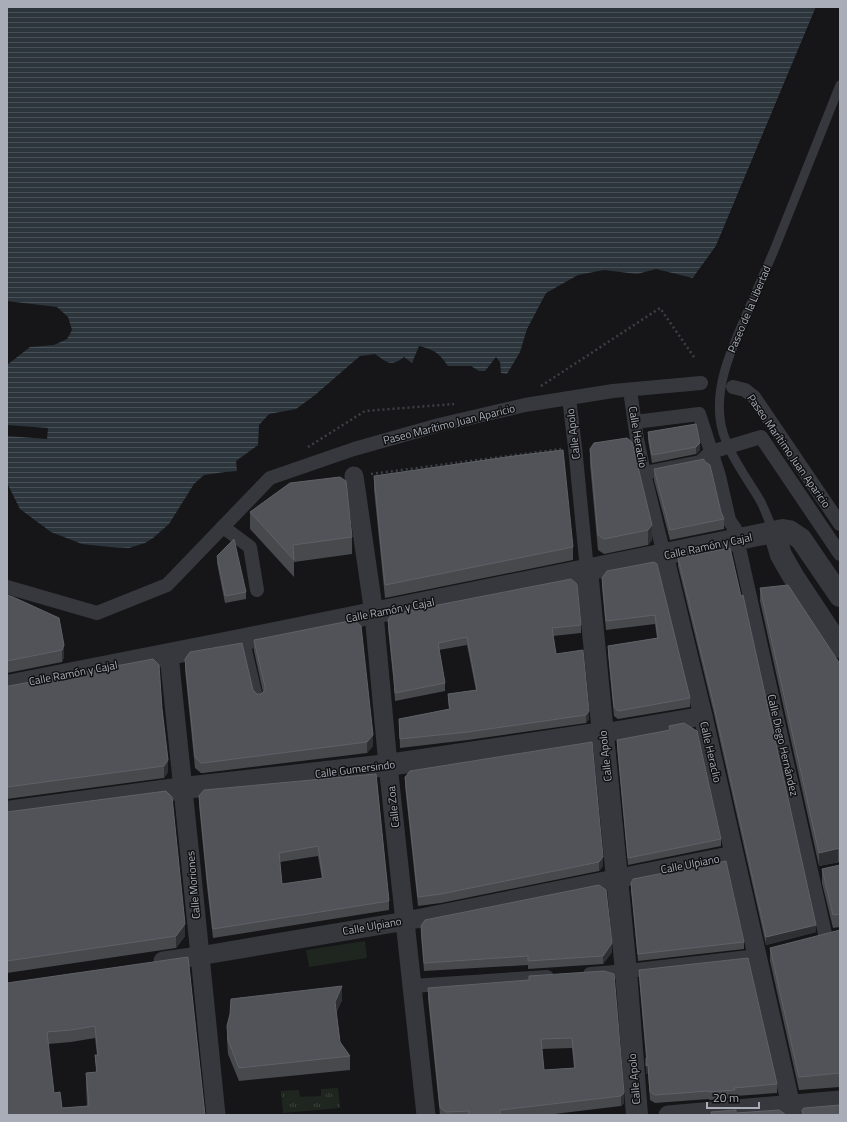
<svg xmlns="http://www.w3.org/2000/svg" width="847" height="1122" font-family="'Titillium Web',sans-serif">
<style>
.grass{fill:url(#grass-tufts)}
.pitch{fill:#1e261f}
.water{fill:url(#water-rules)}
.pier{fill:#161618}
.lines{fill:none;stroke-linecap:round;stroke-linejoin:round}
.path{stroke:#3d3f44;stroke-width:2.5;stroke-dasharray:2 3;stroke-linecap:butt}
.service{stroke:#37383d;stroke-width:9}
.pedestrian{stroke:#37383d;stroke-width:14}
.minor{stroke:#37383d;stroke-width:19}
.tertiary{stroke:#37383d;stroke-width:22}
.wall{fill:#47494d;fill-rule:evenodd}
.shaded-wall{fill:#2f3033}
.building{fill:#525359;stroke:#5f6168;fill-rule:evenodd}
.labels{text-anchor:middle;stroke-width:3;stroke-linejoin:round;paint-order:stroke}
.street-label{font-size:11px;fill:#a8adb8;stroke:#111113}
</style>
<defs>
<pattern id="grass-tufts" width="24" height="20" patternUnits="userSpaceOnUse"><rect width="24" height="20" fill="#1e261f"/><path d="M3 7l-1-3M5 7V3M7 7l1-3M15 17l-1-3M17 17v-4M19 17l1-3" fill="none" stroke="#3c433d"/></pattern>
<pattern id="water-rules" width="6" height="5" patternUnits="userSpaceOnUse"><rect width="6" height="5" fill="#2c353c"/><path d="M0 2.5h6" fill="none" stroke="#485056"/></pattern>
</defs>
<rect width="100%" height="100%" fill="#161618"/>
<path class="grass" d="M338 1088 340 1108 283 1113 281 1091 299 1090 300 1097 321 1096V1089Z"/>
<path class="pitch" d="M365 941 367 958 309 967 306 950Z"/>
<path class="water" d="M7 7H816L716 246 693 278 656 269 637 274 604 270 578 275 546 293 527 329 520 352 507 374 501 373 500 362 496 357 485 371H479L471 366H448C439 353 435 350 419 346L412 363 404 357C391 367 388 363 375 354L360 356 315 395 296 409 269 414 259 425 258 445 236 461 237 471 225 472 204 475 194 484 169 524 153 538 145 543 129 548 110 547 82 544 51 532 20 509 7 483V436L47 439 48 428 7 425V365L30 347 54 345 67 339 72 330 68 317 57 307 7 301Z"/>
<path class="pier" d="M816 7H818L718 246 695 279H692L716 246Z"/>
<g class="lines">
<g class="path">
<path d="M541 386 660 308 694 357"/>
<path d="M308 447 365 411 454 404"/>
<path d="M371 474 561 449"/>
</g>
<g class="service">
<path d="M774 532C769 522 766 512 761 502 746 476 723 448 720 418 716 383 731 351 744 320 754 296 765 272 775 248 797 194 818 139 840 85"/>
<path d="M245 639 259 699"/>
</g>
<g class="pedestrian">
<path d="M733 387 745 390 754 397 840 524"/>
<path d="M630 390 637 439 644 473 664 555"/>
<path d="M569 398 575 447 587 570"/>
<path d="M635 422 699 414 719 476 729 520 735 529"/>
<path d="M644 473 700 462 711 452 761 437 840 554"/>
<path d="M223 527 250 547 257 590"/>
<path d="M740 552 826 938"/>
<path d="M7 587 97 613 167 585 270 478 354 449 439 425 525 405 613 391 701 383"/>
<path d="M636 970 749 957"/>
<path d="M590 974 615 972"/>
<path d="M412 986 547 977"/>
</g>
<g class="minor">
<path d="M354 476 374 614 388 765 426 1115"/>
<path d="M664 555 703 716 793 1115"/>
<path d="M169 655C186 808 200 962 216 1115"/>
<path d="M603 733 703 716"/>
<path d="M163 961 199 956 406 921 734 855"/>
<path d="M668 1115 840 1100"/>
</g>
<g class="tertiary">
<path d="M774 532 781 555 793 576 840 647"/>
<path d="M587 570 626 971 637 1115"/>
<path d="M7 686 245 639 783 530 789 531 801 539 840 596"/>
<path d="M7 812 184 788 388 765 603 733"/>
</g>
</g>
<g class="wall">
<path d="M696 424 700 450 696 454 652 463 648 440V432Z"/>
<path d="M627 438 652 540 648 545 604 554 598 550 590 464V449Z"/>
<path d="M654 469 721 512 724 519V529L670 540 654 480Z"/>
<path d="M374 476 573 547V560L385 598 374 489Z"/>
<path d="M250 512 352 537V554L294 562V577L250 529Z"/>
<path d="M217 556 246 592V599L225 603 217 563Z"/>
<path d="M678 558 816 932 766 945 714 714 678 566Z"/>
<path d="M654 562 690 698V707L618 719 614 716 608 654V646L657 638 655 624 606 630 602 586V578Z"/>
<path d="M760 588 840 664V862L819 866 760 601Z"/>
<path d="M7 595 59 618 64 657 62 662 7 673Z"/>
<path d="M388 620 581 625V633L553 636 556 654 589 719 586 723 468 740 400 748 399 719 449 709 448 702V694L476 690 467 645 439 650 445 683V691L395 701 394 686 388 628Z"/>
<path d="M254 640 373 746 367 753 203 773H201L195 768 185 670V659L253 690 257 694H261L263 692 254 651Z"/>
<path d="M7 686 162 709 168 772 164 778 7 799Z"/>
<path d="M669 726 721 839V846L628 865 617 747V740L669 730Z"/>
<path d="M592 742 603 866 599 871 441 903 418 906 405 786V777Z"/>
<path d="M376 774 389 901V910L213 938 207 887 199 805V796ZM318 856 322 879 282 884 280 862Z"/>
<path d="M7 812 185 936 176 948 7 973Z"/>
<path d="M840 865V927L833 928 822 883V869Z"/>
<path d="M631 883 744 942V949L638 961 631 890Z"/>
<path d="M421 926 612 952 603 964 528 969V965L424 971 421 935Z"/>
<path d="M840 930V1087L799 1090 770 961V948Z"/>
<path d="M188 957 205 1115H7L9 983ZM95 1038 97 1055H95L96 1072 86 1073V1085L87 1106 62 1108 54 1093 48 1044 71 1042Z"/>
<path d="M639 970 777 1084V1093L735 1096V1098L709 1100V1099L655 1103 650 1100 648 1073 646 1074V1058L639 978Z"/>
<path d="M604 971 624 1103 621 1106 546 1115H440L428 999V988L529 980ZM572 1048 574 1068 544 1070 542 1049Z"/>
<path d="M342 1000 336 1013 340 1042 350 1056V1070L239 1081 228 1054 227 1040V1026Z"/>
</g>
<g class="shaded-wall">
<path d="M700 443V450L696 454V447Z"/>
<path d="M652 525V540L648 545V530Z"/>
<path d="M64 645V657L62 662V650Z"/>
<path d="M589 711V719L586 723V715Z"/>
<path d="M373 735V746L367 753V742Z"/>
<path d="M168 760V772L164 778V766Z"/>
<path d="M838 848V862L819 866V853Z"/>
<path d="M603 857V866L599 871V862Z"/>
<path d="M185 924V936L176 948V936Z"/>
<path d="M816 925V932L766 945V937Z"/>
<path d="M612 943V952L603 964V956Z"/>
<path d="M342 986V1000L335 1016V1002Z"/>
<path d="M648 1065V1073L646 1074V1066Z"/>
<path d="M624 1093V1103L621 1106V1096Z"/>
</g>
<g class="building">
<path d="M696 424 700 443 696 447 652 455 648 432Z"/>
<path d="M627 438 632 442 652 525 648 530 604 539 598 535 590 449 594 443Z"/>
<path d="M563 450 573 547 385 585 374 476 514 456Z"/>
<path d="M704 459V461L710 465 721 512 724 519 670 530 654 469Z"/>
<path d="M340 477 346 481 352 537 293 545 294 560 250 512 290 483Z"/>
<path d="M234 539 246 592 225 596 217 556Z"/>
<path d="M730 548 741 596 743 595 816 925 766 937 714 706 678 558Z"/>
<path d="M654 562 657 564 690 698 618 711 614 707 608 646 658 638 655 615 606 621 602 578 607 571Z"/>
<path d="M571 579 577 584 581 625 552 628 556 654 583 650 589 711 586 715 468 732 400 739 399 719 450 709 448 694 477 690 467 637 438 643 445 683 395 693 394 678 388 620 392 614Z"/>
<path d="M788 585 840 664V848L819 853 760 588Z"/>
<path d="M7 595 13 597 59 618 64 645 62 650 7 661Z"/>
<path d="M354 620 361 626 373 735 367 742 203 763H201L195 757 185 659 190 652 242 643 253 690 257 694H261L265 690V687L254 640Z"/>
<path d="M153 659 159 665 162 709 168 760 164 766 7 787V686H9Z"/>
<path d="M684 723 697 731 721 839 628 858 617 740 670 730 669 726Z"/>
<path d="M592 742 603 857 599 862 441 894 418 897 405 777 410 771Z"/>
<path d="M376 774 389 901 213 929 207 877 199 796 204 790ZM318 846 323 878 282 884 279 853Z"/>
<path d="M166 791 172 797 185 924 176 936 7 961V812Z"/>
<path d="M726 861 744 942 638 954 631 883 633 879Z"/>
<path d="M840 865V914L833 915 822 869Z"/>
<path d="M599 885 606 890 612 943 603 956 528 961V956L424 963 421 926 425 920Z"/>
<path d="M840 930V1073L799 1077 770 948Z"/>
<path d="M188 957 205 1115H7V983ZM95 1026 98 1055H95L97 1072 86 1073 89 1106 62 1108 60 1092 54 1093 47 1032 71 1030Z"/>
<path d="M748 958 777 1084 734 1088 735 1090 709 1092V1091L655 1095 650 1092 648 1065 646 1066V1058H647L639 970Z"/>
<path d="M604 971 614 974 624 1093 621 1096 500 1110V1115H467L470 1111 446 1112 440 1107 428 988 529 980V976ZM572 1038 575 1068 544 1070 541 1039Z"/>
<path d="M342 986 335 1002 340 1042 350 1056 239 1068 228 1040 227 1026 230 1014 231 999Z"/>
<path d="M840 1105V1115H803L802 1110 804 1108Z"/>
<path d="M736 1110V1113L779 1110 786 1115H712L711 1112Z"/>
</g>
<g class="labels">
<g class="street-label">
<text transform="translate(749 309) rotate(-67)" y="4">Paseo de la Libertad</text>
<text transform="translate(449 424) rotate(-14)" y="4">Paseo Marítimo Juan Aparicio</text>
<text transform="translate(573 434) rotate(-97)" y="4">Calle Apolo</text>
<text transform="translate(638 437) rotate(80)" y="4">Calle Heraclio</text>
<text transform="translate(789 451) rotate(55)" y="4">Paseo Marítimo Juan Aparicio</text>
<text transform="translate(708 546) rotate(-12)" y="4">Calle Ramón y Cajal</text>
<text transform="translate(390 610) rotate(-11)" y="4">Calle Ramón y Cajal</text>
<text transform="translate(73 673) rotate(-11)" y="4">Calle Ramón y Cajal</text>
<text transform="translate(783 745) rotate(77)" y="4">Calle Diego Hernández</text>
<text transform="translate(711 752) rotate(77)" y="4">Calle Heraclio</text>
<text transform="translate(605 756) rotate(-96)" y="4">Calle Apolo</text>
<text transform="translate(355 769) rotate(-7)" y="4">Calle Gumersindo</text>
<text transform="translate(393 807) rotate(-96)" y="4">Calle Zoa</text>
<text transform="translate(690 864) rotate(-11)" y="4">Calle Ulpiano</text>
<text transform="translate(193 885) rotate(-95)" y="4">Calle Moriones</text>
<text transform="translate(372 926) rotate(-10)" y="4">Calle Ulpiano</text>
<text transform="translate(634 1079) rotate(-95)" y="4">Calle Apolo</text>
</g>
</g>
<rect width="847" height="1122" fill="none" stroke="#a8adb8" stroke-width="16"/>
<path d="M707 1102v6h52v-6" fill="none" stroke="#a8adb8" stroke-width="2"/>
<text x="713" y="1102" font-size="12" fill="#a8adb8" stroke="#111113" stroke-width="3" paint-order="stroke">20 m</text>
</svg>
